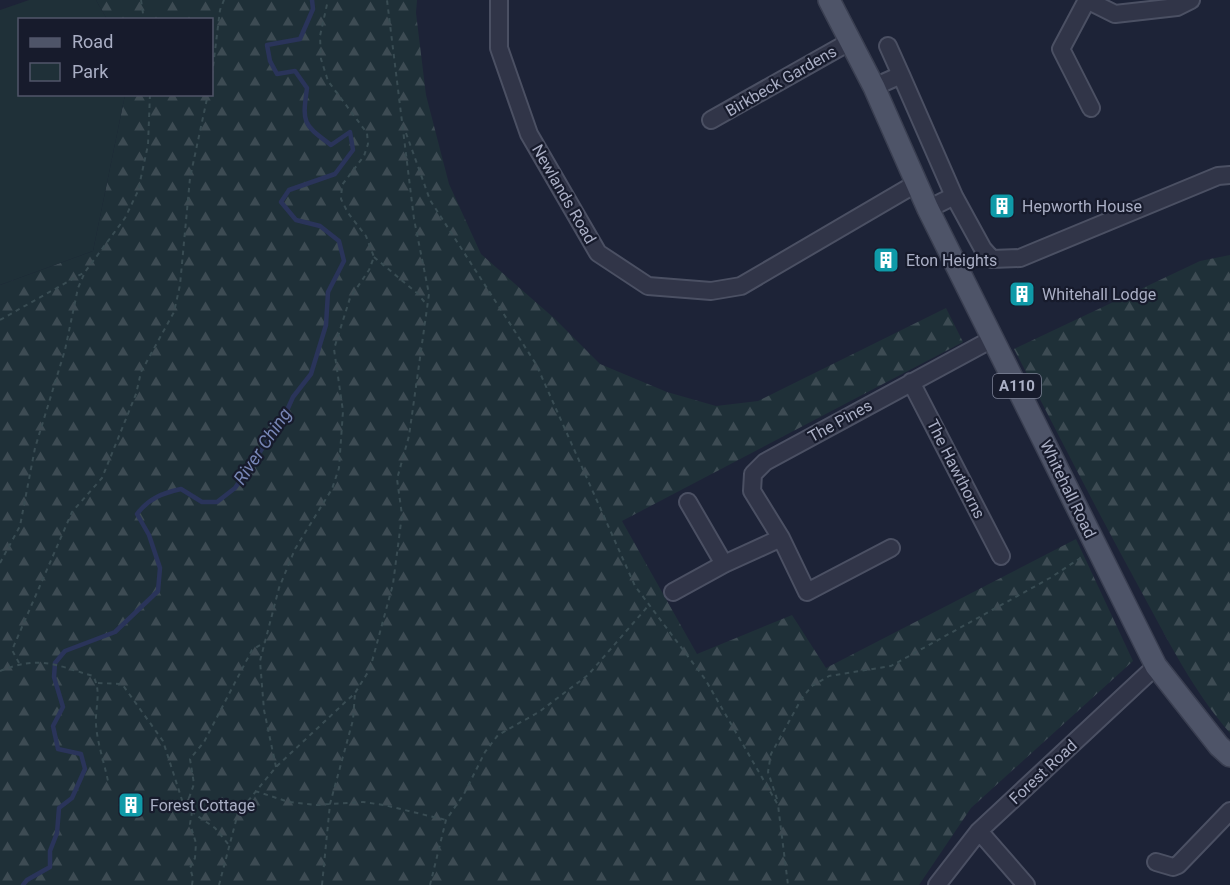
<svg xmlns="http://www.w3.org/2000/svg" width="1230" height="885" font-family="Roboto,sans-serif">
<defs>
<pattern id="forest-firs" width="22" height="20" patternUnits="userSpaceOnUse" patternTransform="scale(1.5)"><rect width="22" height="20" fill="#1f3038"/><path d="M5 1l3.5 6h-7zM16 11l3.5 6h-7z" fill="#3d4b53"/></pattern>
</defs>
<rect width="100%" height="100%" fill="#1d2337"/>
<!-- forest -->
<path fill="url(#forest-firs)" d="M96 0H417L416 13 426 95 449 184 481 254 554 318 600 364 667 392 716 406 758 401 946 308 963 342 622 521 697 654 792 615 826 668 1076 539 1133 661 971 808 919 885H0V285L93 251 125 95 212 94V20L107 19Z
M1230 255V733C1193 691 1168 640 1141 591 1097 511 1056 430 1014 349L1200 261Z"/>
<!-- green -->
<path fill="#1f3038" d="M29 0H96L107 19 20 20V94L125 95 93 251 0 285V10Z"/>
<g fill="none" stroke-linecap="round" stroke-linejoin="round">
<!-- stream -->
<path stroke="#2a345a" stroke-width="4.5" d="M23 885 27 880 50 867V851L57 833 59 808 72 798 85 769 81 754 58 749 53 726 63 707 54 677 55 663 65 651 115 632 158 591 160 568 149 535 137 514C149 498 163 493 181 489L202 502H217L235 488 284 417 293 397 311 374 326 325 328 292 344 261 339 241 320 226 296 220 281 202 289 190 335 174 353 150 350 132 331 145C303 124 302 124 307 88L295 71 277 74 270 61 267 45 300 39 313 9 312 0"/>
<!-- minor casing -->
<g stroke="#4b5063" stroke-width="20">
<path id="minor" d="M499 0V48L529 134 598 253 648 286 711 291 741 286 917 183
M1087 0 1061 49 1091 108
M1087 0 1115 14 1177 7 1191 0
M888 46 901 75
M874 87 901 75 954 196
M711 120 851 41
M928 209 954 196 983 249 992 259 1020 258 1218 176 1230 175
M911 382 1001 556
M688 502 724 564
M891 548 807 592 781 538 752 491 753 474 765 462 994 338
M673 592 724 564 781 538
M979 831 1026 885
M1156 862 1173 867 1178 865 1230 811
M937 885 979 831 1156 666"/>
</g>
<!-- major casing -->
<g stroke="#3a3f51" stroke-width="24">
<path id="major" d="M829 0 874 87 928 209 1156 666 1219 746 1230 756"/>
</g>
<!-- path -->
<path stroke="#394c53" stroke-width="2" stroke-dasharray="4.5 4.5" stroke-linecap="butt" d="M141 0 144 20
M212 75 220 10 224 0
M406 133 430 200 536 364 635 586 705 679 778 805 788 885
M374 257 418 294 427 305
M0 320 85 272
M0 563 20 526 35 448 65 350 78 288 85 272 125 218 138 191 148 145 150 94
M19 663 12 650 72 512 102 478 136 394 141 372 174 312 180 285 190 178 208 94
M0 671C40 655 55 665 93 676 102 691 95 707 96 724 97 742 104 762 108 781
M98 683 122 684 163 741 182 800 189 810 215 828 229 845
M276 767 264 710 260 661 279 588 295 549 332 489 339 468 343 411 334 349 350 298 369 270 374 257 366 236 348 213 341 199 342 185 364 156 368 144 367 133 328 81 321 59 320 36 328 0
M255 791 289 802 315 805 363 802 384 805 446 820
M777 799 768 772 771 754 802 698 812 686 829 676 891 666 1050 578 1082 557
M192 885 193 878 190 868 195 858 196 843 190 824 192 812 189 798 194 784 190 759 204 742 252 650 265 642
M219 885 238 813 276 767 355 693 370 669 393 584 402 515 397 479 409 436 429 294 414 219 387 0
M322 885 330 804 353 720 355 693
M430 885 446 820 464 794 485 752 498 735 539 712 588 675 649 605"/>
<!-- minor -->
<use href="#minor" stroke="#313548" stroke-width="16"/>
<!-- major -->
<use href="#major" stroke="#4e5468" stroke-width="21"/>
</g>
<!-- icons -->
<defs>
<g id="building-square" transform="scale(1.35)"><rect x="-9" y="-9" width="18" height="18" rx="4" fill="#0f9aa8" stroke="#171b2c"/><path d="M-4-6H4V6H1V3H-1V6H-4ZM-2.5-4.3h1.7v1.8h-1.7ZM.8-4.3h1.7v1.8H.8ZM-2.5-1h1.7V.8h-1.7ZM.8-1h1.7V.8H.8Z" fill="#fff"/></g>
</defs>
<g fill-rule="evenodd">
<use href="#building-square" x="1002" y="206"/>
<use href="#building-square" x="886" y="260"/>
<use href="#building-square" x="1022" y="294"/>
<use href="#building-square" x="131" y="805"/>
</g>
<g text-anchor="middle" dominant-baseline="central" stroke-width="4.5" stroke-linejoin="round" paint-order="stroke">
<!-- shield labels -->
<rect fill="#171b2c" stroke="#7e8397" stroke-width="1.5" x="993" y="374" width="48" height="24" rx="4.5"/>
<g font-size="15" font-weight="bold" fill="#aaafc5">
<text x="1017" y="386">A110</text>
</g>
<!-- street labels -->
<g font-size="16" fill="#aaafc5" stroke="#171b2c">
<text transform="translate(781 81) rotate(-30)">Birkbeck Gardens</text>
<text transform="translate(564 194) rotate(60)">Newlands Road</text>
<text transform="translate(840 421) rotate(-29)">The Pines</text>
<text transform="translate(956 469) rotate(63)">The Hawthorns</text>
<text transform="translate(1068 489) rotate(64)">Whitehall Road</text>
<text transform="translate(1043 772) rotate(-43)">Forest Road</text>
</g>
<!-- poi labels -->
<g font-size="16" fill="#aaafc5" stroke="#171b2c" text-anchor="start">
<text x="1022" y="206">Hepworth House</text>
<text x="906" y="260">Eton Heights</text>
<text x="1042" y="294">Whitehall Lodge</text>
<text x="150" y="805">Forest Cottage</text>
</g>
<!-- water labels -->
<g font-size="18" font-style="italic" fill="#7785b5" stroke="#171b2c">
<text transform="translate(262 446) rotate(-56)">River Ching</text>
</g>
</g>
<!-- legend -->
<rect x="18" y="18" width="195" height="78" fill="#171b2c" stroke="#525669" stroke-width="1.5"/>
<rect x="30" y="38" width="30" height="9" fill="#4e5468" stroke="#525669" stroke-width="1.5"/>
<text x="72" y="48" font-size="18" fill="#aaafc5">Road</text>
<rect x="30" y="63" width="30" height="18" fill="#1f3038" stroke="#525669" stroke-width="1.5"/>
<text x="72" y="78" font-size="18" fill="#aaafc5">Park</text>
</svg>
